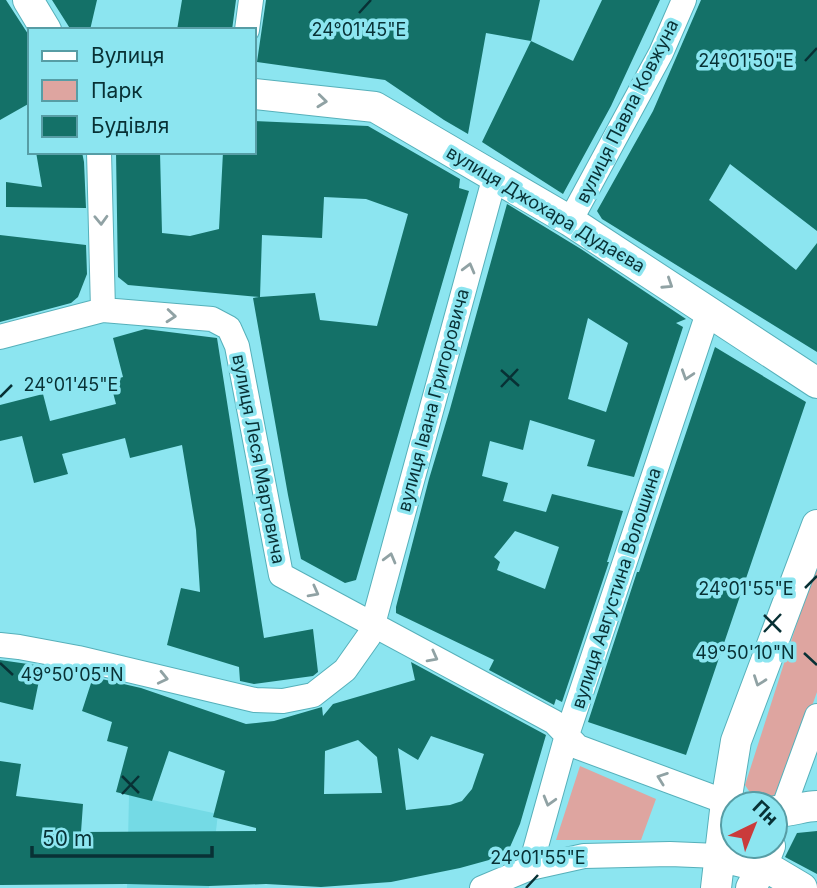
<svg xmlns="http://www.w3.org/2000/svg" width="817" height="888" font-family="Inter,sans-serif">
<rect width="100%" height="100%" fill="#8ce5f0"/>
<!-- built -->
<path fill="#74dae5" d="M129 795 218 814 209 888H127Z"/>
<!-- green -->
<path fill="#dea5a0" d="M817 569V692L780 796 773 802 751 794 745 785 804 601Z
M580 766 656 799 641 840H556Z"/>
<!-- building -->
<path fill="#147168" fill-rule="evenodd" d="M0 0H6L30 37V103L0 120Z
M52 0H97L90 30H71Z
M182 0H236L232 30H177Z
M266 0H540L531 41 486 33 468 134 444 120 385 80 257 62Z
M602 0H660L611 106 563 194 482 142 531 41 573 61Z
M701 0H817V231L730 164 709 200 796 270 817 243V352L602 219 597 211 653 111Z
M254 121 368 126 460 179 459 188 469 191 356 580 345 583 301 559 288 495 253 298 259 297 128 285 118 277 116 152H160L162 233 190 236 219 229 223 152H254ZM324 197 366 199 408 214 377 326 320 320 315 293 260 297 262 235 322 238Z
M36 152H82L84 162 86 208 6 207V182L42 187Z
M507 204 581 249 686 319 676 323 683 327 634 477 587 466 595 440 530 420 523 450 490 441 482 476 508 483 503 501 546 512 552 494 623 511 607 562H609L562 702 556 699 554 705 489 670 494 660 396 613V607L429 479 450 409ZM588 318 628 343 606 412 568 399ZM515 531 559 547 545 589 497 570 500 562 494 557Z
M0 235 86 245 87 274 78 297 71 303 0 322Z
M145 329 217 338 264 638 313 629 318 672 313 676 254 684 240 681 239 667 167 645 181 588 200 592 196 530 182 445 130 458 125 438 62 454 68 474 34 483 22 436 0 441V405L43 394 50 421 116 404 110 381 123 377 113 338Z
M715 347 806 402 686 755 588 722 637 572H639Z
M0 660 42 666 33 710 0 702Z
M411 662 546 735 520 824 510 847 489 860 460 868 391 882 321 887 266 884 209 886 126 884 0 885V761L21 764 16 796 83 804 81 832 256 831V828L213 817 225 771 169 751 152 801 116 792 128 747 107 741 112 722 82 711 93 677 141 688 246 724 274 721 322 707 323 716 333 704 415 680ZM431 736 484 754 472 789 462 801 450 805 406 810 398 748 418 760ZM358 740 377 757 382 793 324 794 325 751Z
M817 831V874L785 857 797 833Z"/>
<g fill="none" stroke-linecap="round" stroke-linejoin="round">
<!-- minor casing -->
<g stroke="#56b0ba" stroke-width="26">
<path id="minor" d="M247 30 251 0
M99 152 103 310
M570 221 661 53 684 0
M0 337 103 310 212 319 229 328 237 346 281 575 554 722 578 747 726 802
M0 645 19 647 78 658 255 700 283 701 313 695 345 670 369 636 373 624 495 176
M782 812 817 716
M530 868 567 735 709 310
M482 888 530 868 584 856 670 854 718 856"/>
</g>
<!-- tertiary casing -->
<g stroke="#56b0ba" stroke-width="32">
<path id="tertiary" d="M28 0 46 30
M254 94 375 107 570 221 817 383
M775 811C788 813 803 806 817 806
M718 856 770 869 802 888
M716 888 726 802 736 741 817 525
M751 888 762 867 770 846"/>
</g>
<!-- minor -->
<use href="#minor" stroke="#fff" stroke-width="24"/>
<!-- tertiary -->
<use href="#tertiary" stroke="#fff" stroke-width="30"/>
</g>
<!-- one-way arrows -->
<defs><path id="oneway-chevron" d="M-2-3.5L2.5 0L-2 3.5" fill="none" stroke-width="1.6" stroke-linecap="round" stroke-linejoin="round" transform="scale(1.75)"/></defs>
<g stroke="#90a2a4">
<use href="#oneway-chevron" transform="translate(322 101) rotate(6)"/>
<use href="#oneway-chevron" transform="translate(101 220) rotate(88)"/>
<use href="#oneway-chevron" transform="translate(469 268) rotate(-75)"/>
<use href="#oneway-chevron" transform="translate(668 284) rotate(33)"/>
<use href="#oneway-chevron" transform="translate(171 316) rotate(5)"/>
<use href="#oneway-chevron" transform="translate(687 375) rotate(108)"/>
<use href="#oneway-chevron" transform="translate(390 558) rotate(-75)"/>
<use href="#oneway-chevron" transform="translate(314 592) rotate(28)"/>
<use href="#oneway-chevron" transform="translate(433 657) rotate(28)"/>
<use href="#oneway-chevron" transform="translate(163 678) rotate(13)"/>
<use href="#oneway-chevron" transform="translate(759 681) rotate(110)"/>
<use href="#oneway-chevron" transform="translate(662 778) rotate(-160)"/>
<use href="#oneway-chevron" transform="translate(549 801) rotate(106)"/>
</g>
<!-- ticks -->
<path fill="none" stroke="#083135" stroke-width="2.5" d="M359 13 371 0M805 61 817 48M501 370 519 386M501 387 518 369M0 397 12 385M805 588 817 576M764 615 781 632M764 632 781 614M804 653 817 665M0 663 13 675M122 776 139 793M122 794 139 776M526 888 538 875"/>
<g text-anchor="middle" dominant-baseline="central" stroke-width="7" stroke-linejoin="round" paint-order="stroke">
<!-- street labels -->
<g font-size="18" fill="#083135" stroke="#8ce5f0">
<text transform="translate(627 111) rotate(-63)">вулиця Павла Ковжуна</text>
<text transform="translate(546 209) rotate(31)">вулиця Джохара Дудаєва</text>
<text transform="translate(433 400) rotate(-75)">вулиця Івана Григоровича</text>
<text transform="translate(259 459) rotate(79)">вулиця Леся Мартовича</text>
<text transform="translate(616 588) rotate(-72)">вулиця Августина Волошина</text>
</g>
</g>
<g font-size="18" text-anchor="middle" fill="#083135" stroke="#8ce5f0" stroke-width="7" stroke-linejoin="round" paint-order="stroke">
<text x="359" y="36">24°01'45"E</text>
<text x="746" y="67">24°01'50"E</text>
<text x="71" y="391">24°01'45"E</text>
<text x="746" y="595">24°01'55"E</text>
<text x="745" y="659">49°50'10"N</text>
<text x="72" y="681">49°50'05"N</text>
<text x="538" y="864">24°01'55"E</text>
</g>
<!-- legend -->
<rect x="28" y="28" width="228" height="126" fill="#8ce5f0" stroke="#579da5" stroke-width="2"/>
<rect x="42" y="51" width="35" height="10" fill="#ffffff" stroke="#579da5" stroke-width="2"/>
<text x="91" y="63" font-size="21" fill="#083135">Вулиця</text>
<rect x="42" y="80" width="35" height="21" fill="#dea5a0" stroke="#579da5" stroke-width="2"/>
<text x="91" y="98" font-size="21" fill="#083135">Парк</text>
<rect x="42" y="116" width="35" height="21" fill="#147168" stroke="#579da5" stroke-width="2"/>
<text x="91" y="133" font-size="21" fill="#083135">Будівля</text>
<!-- north arrow -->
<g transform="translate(754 825) rotate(43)"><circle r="33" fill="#8ce5f0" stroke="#579da5" stroke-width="2"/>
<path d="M0-5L12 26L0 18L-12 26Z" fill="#ca3b3b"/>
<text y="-10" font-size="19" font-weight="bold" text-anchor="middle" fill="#083135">Пн</text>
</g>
<!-- scale -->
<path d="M32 846v10h180v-10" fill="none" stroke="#083135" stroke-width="3.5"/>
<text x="42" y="846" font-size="21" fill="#083135" stroke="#8ce5f0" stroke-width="5" paint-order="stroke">50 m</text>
</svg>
